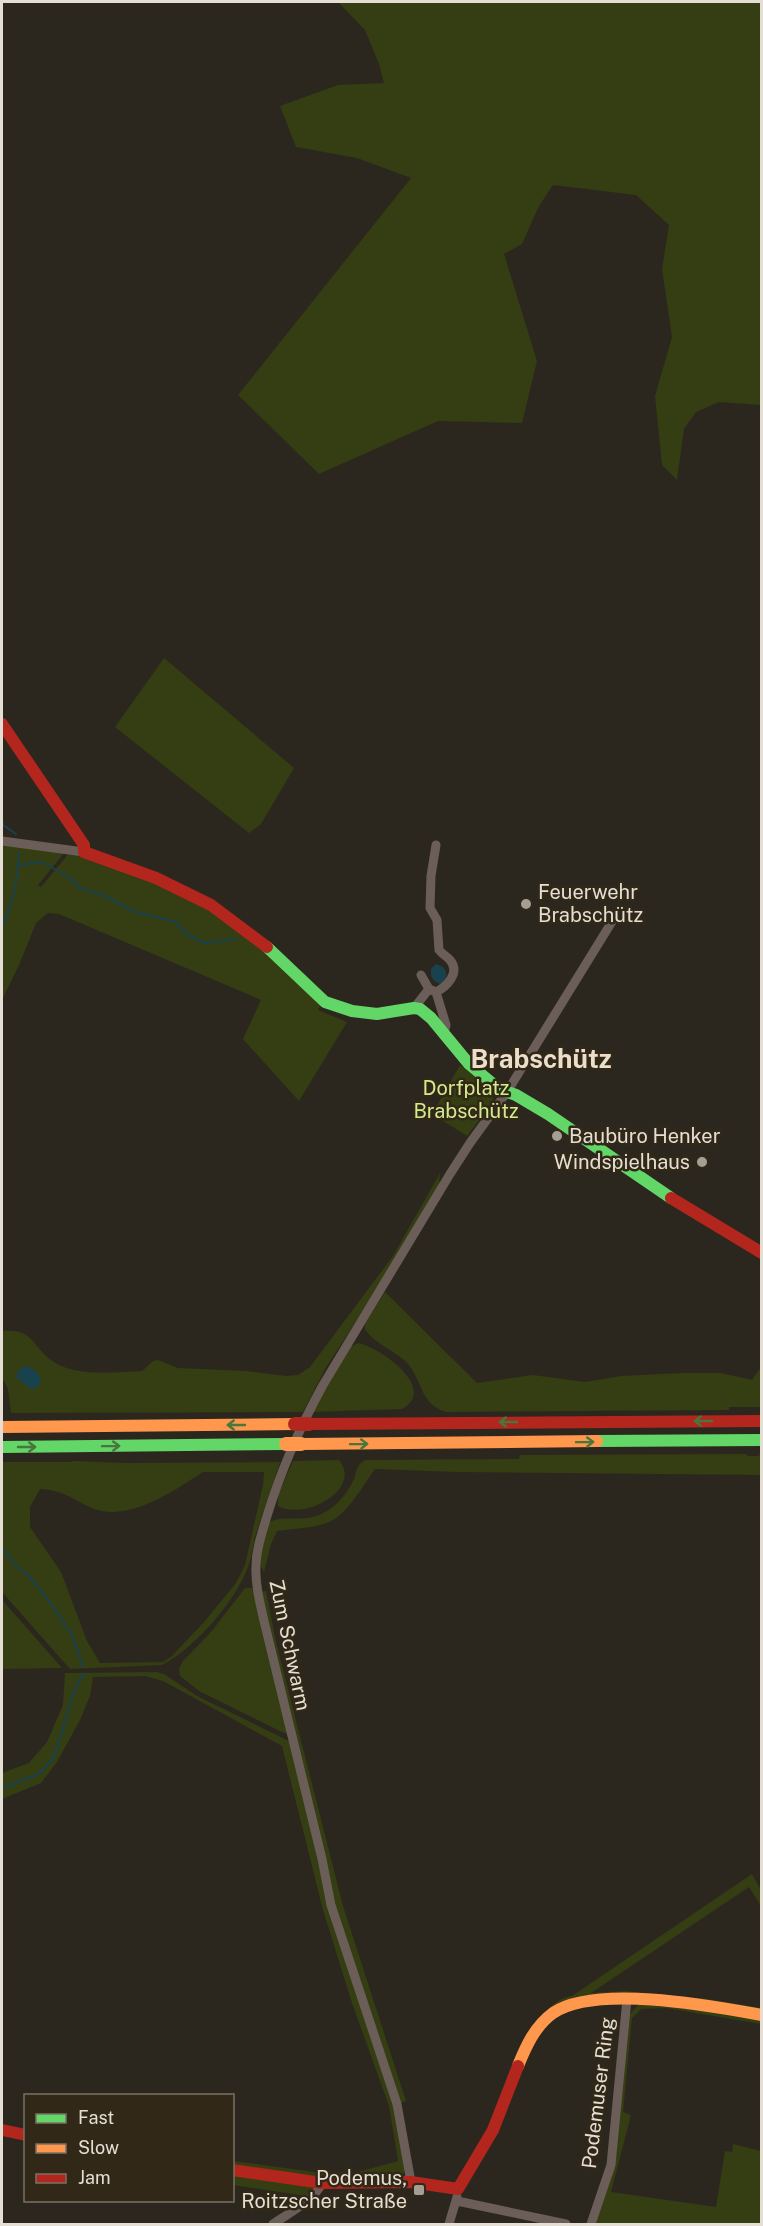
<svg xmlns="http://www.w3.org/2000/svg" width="763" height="2226" font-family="'Public Sans',sans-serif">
<rect width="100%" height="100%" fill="#2c271e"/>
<!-- green -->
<path fill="#353d13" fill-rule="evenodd" d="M338 2H761V405L719 402 696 412 684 429 677 480 662 465 655 396 672 337 662 269 669 225 636 195 553 185 539 206 522 244 504 254 537 361 522 423 438 421 319 474 238 395 411 178 357 158 296 147 280 106 338 85 384 83 379 64 365 30Z
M164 658 294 768 261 824 249 833 115 727Z
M5 845 65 852 38 885 41 887 70 852 186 895 251 938 322 1003 318 1010 347 1022 299 1101 243 1039 261 1000 59 914 48 913 36 923 19 965 2 1000V847Z
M460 1065 494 1092 493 1102 467 1136 432 1114Z
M440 1173 439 1186 375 1292 325 1369 303 1412 11 1413 8 1389 2 1377V1331C35 1328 31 1347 54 1362 76 1377 117 1372 142 1371L153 1361 158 1360 178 1368 246 1371 286 1376 298 1375 310 1367 393 1256Z
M385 1292 477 1383 533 1375 585 1382 621 1376 682 1373H721L752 1380 761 1367V1407H729V1410L446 1412C421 1404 423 1384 409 1365 397 1351 375 1345 365 1329V1324Z
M358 1343C380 1347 439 1389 402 1409L312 1412 350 1347Z
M761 1451V1475L456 1472 375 1469C365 1483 348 1512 333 1520 317 1529 295 1528 277 1531L271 1544 264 1572 259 1563 260 1557 268 1523C284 1513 305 1525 327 1511 340 1503 347 1493 354 1479 357 1471 356 1465 365 1460L519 1459 520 1455 747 1454V1456H759Z
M339 1460C363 1489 305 1521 278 1506V1495L293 1461Z
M72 1461 126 1463 280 1462C272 1487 263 1512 255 1537 253 1546 252 1556 249 1564 237 1600 195 1648 162 1665L70 1669 2 1592V1462H72ZM203 1472H264L263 1485 245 1565 236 1583 204 1622 172 1656 163 1662 100 1663 87 1641 61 1572 30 1527V1507L40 1489C63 1490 72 1499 92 1508 129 1523 173 1491 203 1472Z
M245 1588H252L254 1594 288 1734 284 1733 199 1691 180 1676 179 1668 183 1661 211 1632Z
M266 1591 276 1642 343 1906 406 2101 400 2103 336 1906 261 1592Z
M2 1599 4 1602 62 1668 2 1669Z
M156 1672 164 1674 197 1696 291 1742 328 1905 395 2104 405 2169 403 2175 397 2178 348 2180 233 2166V2161L314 2172 354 2173 398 2161 389 2106 352 2003 323 1910 282 1746 163 1681 145 1676 93 1677 90 1696 80 1720 57 1762 41 1783 2 1799V1773L29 1763 47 1742 63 1705 65 1673Z
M752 1874 761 1890V1906L749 1887 591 1993 625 1991 707 1999 761 2008V2012L632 1996 630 1993 552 2010 488 2126C502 2095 534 1999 572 1996Z
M644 2003 761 2019V2024L666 2008 641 2009 632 2018 623 2112 631 2115 611 2192 716 2207 725 2151 732 2152 733 2144 761 2151V2224H596C602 2195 621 2167 616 2136L629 2015 639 2004Z
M232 2173 314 2188 311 2194 306 2196 233 2185Z"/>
<!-- water -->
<path fill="#18424e" d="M436 964 443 967C448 973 447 978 441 984 433 982 430 977 431 969Z
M25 1366C33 1367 40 1374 41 1382L35 1389 30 1388 16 1377 19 1370Z"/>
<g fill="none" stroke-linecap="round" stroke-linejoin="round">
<!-- stream -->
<path stroke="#18424e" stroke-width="2" d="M2 820 3 825 16 834
M18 865 42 862 70 878 80 888 101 894 136 912 176 922 186 934 205 943 237 939
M2 927C14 899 17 883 19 852
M2 1547 17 1567 27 1574 47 1598 72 1635 83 1667
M2 1788 37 1775 51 1761 57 1749 73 1693 83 1674"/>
<!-- street -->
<path stroke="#6b5d58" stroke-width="9" d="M2 841 84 852
M421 975 429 989
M436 992C446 987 461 973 450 960 447 956 443 955 439 950L437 920 430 908 431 876 436 845
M414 1008 429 989 436 992 446 1025 444 1033
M411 2182 397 2104 331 1905 322 1859 264 1621C260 1603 255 1584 256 1566 256 1549 262 1533 267 1516 281 1470 300 1427 323 1385L450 1174 470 1143 507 1092 613 920
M457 2201 566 2224
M273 2224C286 2215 316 2199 322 2183
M449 2224 457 2197
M591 2224 611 2165 627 1999"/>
<!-- fast -->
<path stroke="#63d668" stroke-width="12" d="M267 947 325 1002 352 1011 377 1014 414 1008 420 1009 431 1018 469 1064 499 1089 516 1095 548 1114 671 1198
M597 1441 762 1440
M2 1447 286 1444"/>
<!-- slow -->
<path stroke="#ff974d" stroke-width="12" d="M2 1427 295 1424
M301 1444 597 1441
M518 2066C526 2046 535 2026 553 2013 596 1984 712 2006 762 2015"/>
<!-- jam -->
<path stroke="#b3261e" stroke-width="12" d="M2 724 84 845V852L156 878 211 905 267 947
M671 1198 762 1253
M309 1424 762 1421
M2 2130 26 2135
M232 2170 322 2183 411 2182 458 2189 493 2130 518 2066"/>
<!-- slow-bridge -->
<path stroke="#ff974d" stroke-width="14" d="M286 1444H301"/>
<!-- jam-bridge -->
<path stroke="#b3261e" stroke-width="14" d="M295 1424H309"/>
</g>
<!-- one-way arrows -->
<defs><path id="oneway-shaft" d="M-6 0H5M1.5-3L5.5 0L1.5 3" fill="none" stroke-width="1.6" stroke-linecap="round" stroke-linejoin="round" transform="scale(1.5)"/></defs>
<g stroke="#48763c">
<use href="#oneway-shaft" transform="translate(703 1421) rotate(180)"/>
<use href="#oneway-shaft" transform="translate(508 1422) rotate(180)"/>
<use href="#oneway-shaft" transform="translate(236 1425) rotate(180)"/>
<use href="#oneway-shaft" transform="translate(585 1442) rotate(-1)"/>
<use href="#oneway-shaft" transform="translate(359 1444) rotate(-1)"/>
<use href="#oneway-shaft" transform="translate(111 1446) rotate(-1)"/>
<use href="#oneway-shaft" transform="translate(27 1447)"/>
</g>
<!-- markers -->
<g fill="#a49e94" stroke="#322818" stroke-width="2">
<circle cx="526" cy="904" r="6"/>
<circle cx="557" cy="1136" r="6"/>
<circle cx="702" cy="1162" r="6"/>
<rect x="413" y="2184" width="12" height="12" rx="3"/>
</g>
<g text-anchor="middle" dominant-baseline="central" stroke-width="5" stroke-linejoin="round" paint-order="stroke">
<!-- poi labels -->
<g font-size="20" fill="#e4ded4" stroke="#322818" text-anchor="start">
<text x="538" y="892">Feuerwehr<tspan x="538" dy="23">Brabschütz</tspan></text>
<text x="569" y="1136">Baubüro Henker</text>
<text x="690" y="1162" text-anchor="end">Windspielhaus</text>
<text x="407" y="2178" text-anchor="end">Podemus,<tspan x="407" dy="23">Roitzscher Straße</tspan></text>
</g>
<!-- park labels -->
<g font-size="20" fill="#d3eb8d" stroke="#322818">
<text x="466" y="1088">Dorfplatz<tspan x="466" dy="23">Brabschütz</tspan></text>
</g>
<!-- street labels -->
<g font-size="20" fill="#e4ded4" stroke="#322818">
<text transform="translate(290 1645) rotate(78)">Zum Schwarm</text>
<text transform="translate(598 2093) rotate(-83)">Podemuser Ring</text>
</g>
<!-- district labels -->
<g font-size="26" font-weight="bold" fill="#ebdeca" stroke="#322818">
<text x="541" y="1058">Brabschütz</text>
</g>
</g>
<!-- border -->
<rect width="763" height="2226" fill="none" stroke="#e4ded4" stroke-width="6"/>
<!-- legend -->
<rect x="24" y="2094" width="210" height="108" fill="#322818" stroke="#797163" stroke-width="1.5"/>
<rect x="36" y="2114" width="30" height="9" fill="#63d668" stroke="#797163" stroke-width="1.5"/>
<text x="78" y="2124" font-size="18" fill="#e4ded4">Fast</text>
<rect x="36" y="2144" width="30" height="9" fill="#ff974d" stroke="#797163" stroke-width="1.5"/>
<text x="78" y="2154" font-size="18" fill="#e4ded4">Slow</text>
<rect x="36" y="2174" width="30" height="9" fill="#b3261e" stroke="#797163" stroke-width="1.5"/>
<text x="78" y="2184" font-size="18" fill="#e4ded4">Jam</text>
</svg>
